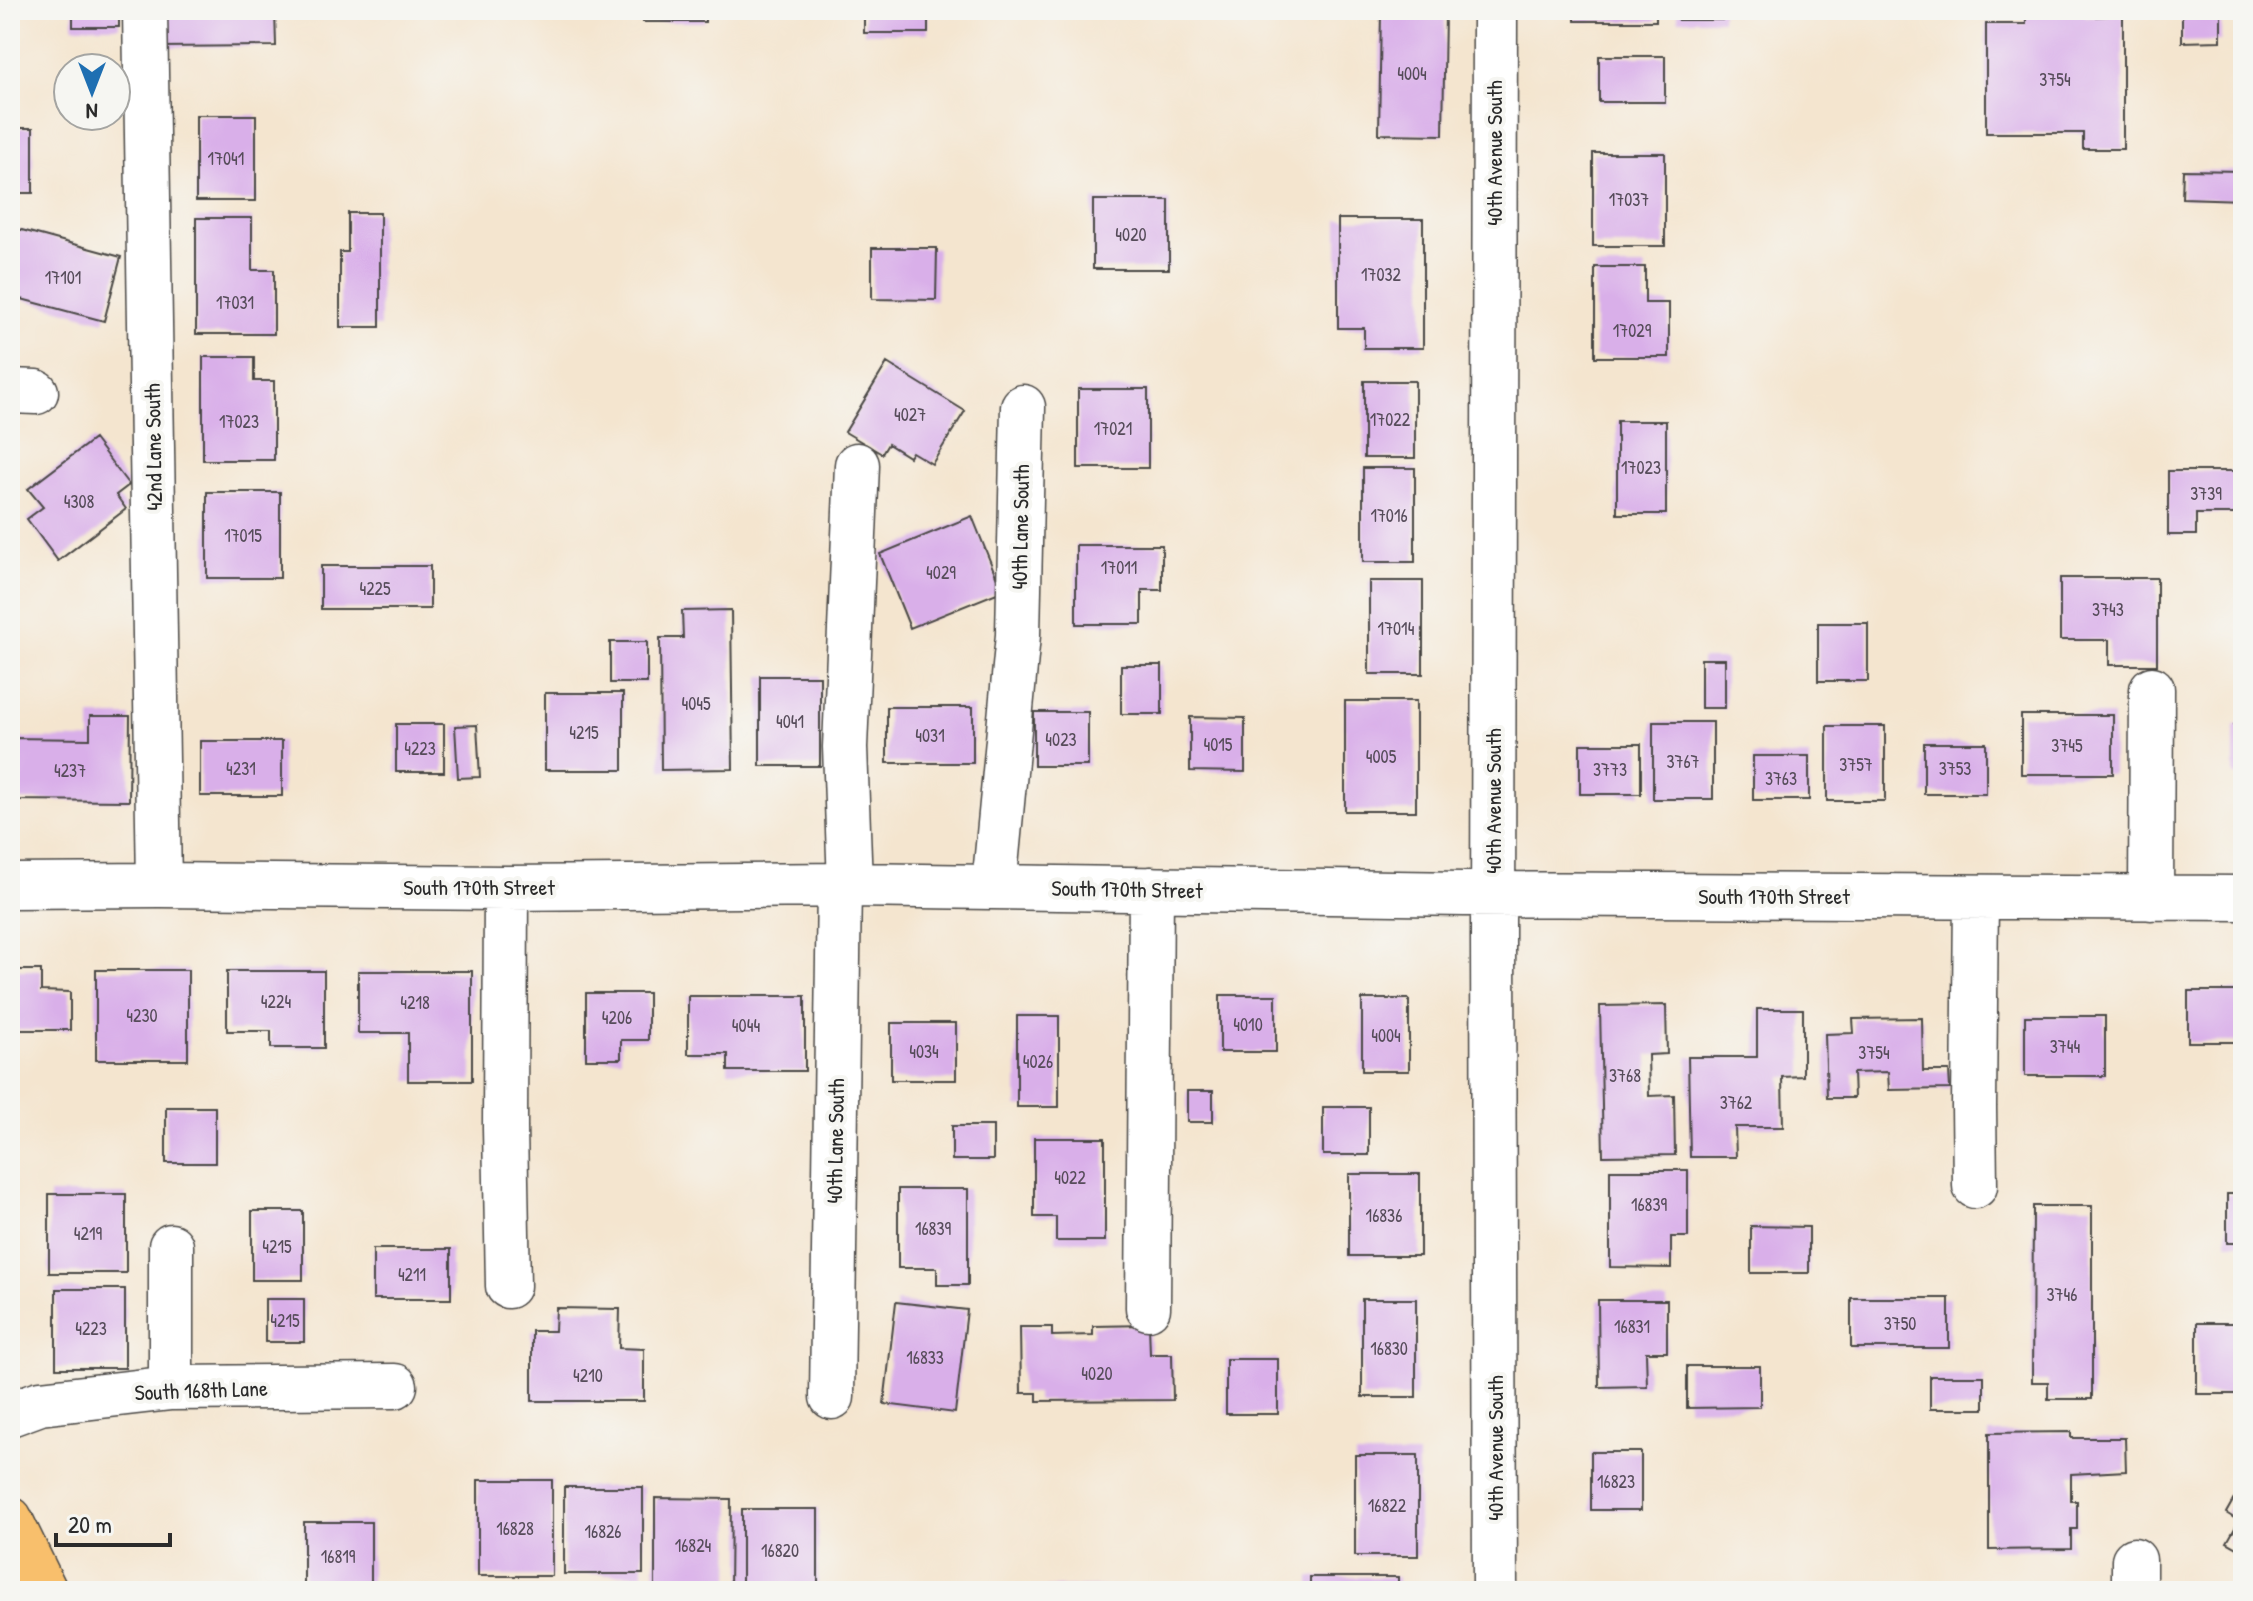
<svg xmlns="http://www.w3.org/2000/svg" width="2253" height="1601" font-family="'Patrick Hand',sans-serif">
<rect width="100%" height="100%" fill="#f6f6f2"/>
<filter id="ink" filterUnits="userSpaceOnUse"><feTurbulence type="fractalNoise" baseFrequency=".0125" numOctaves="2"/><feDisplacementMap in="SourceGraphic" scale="16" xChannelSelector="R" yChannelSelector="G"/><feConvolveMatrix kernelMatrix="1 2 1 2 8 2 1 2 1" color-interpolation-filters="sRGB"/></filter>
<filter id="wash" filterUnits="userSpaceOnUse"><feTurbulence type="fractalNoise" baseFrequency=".006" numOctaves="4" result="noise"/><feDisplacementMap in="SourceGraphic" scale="32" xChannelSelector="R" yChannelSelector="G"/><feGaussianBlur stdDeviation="1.8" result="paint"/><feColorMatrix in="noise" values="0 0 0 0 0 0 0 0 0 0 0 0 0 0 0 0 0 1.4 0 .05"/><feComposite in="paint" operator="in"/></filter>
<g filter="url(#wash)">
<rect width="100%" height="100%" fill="#f4e5cf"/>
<g id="blocks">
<!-- building -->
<path fill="#d9afe9" d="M73 10H119V27H73Z
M158 10H275L276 46 159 47Z
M643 10H705V22H643Z
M864 10H928V33H864Z
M1381 10 1445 12 1443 135 1379 134Z
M1575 10H1656V21H1575Z
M1678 10H1722V20H1678Z
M2026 10H2085V17L2108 16V10H2123V149H2083V133H1986V24H2026Z
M2182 10H2221V41L2182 42Z
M1599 56H1665V102H1599Z
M196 115H256V201H196Z
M10 128H33V193H10Z
M1593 153H1665V246H1593Z
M2183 170 2243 171V200L2182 198Z
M1093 200H1169V269H1093Z
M348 213H380V327H340V252H348Z
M196 218H252V270H274V334H196Z
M1338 219H1423V348H1364V328H1338Z
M18 229 121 257 104 321 10 296V258Z
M872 248H937L936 300 872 299Z
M1595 267H1645V303H1669V357H1595Z
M203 357H254V381H274V460H203Z
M887 363 965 411 932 464 912 452 909 457 888 444 882 454 845 432Z
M1364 381H1415V458H1364Z
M1078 389H1148V468H1078Z
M1617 421H1666V514H1617Z
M94 439 129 485 116 495 126 509 58 561 27 519 43 507 28 489Z
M1363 468H1415V562H1363Z
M2168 471H2243V514H2196V535H2168Z
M207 492H280V578H207Z
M972 516 1002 591 910 628 880 554Z
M1076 545H1162V590H1142V624H1076Z
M321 566H430V609H321Z
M2060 578H2157V665H2109V640H2060Z
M1369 581H1423V674H1369Z
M731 610 733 769 661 770 660 638H683L682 611Z
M1818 623H1868V681H1818Z
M610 642H647V683H610Z
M1701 659H1725V708H1701Z
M1121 665H1162V714H1121Z
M760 676H820V766H760Z
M545 693H623V770H545Z
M1345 701H1416V811H1345Z
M887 707H973V763H887Z
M1034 712H1088V766H1034Z
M2021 715H2113V774H2021Z
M90 716H130L129 801 10 800V738L90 739Z
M1190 717 1245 718V772L1190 771Z
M1653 722H1713V799H1653Z
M396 724H444V772H396Z
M477 725 480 777 458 778 455 726Z
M2234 725H2243V776H2234Z
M1827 726H1885V801H1827Z
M200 741H282V796H200Z
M1924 743H1986V794H1924Z
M1580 744H1641V794H1580Z
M1753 756H1809V800H1753Z
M10 970H41V991L70 992V1030H10Z
M96 970H188V1060H96Z
M227 971H324V1048H271V1031H227Z
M358 971H472V1081H408V1033H358Z
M2188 991H2243V1042H2188Z
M586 993H648V1040H621V1059H586Z
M1220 995H1276V1052H1220Z
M688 996H805V1071H728V1054H688Z
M1362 999H1409V1071H1362Z
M1666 1005 1667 1054 1648 1055 1649 1096 1674 1095 1675 1155 1603 1156 1600 1006Z
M1757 1009H1803V1076L1782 1077 1783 1127H1735L1736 1157H1690L1688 1057H1757Z
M1017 1016H1059V1107H1017Z
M2025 1016H2105V1076H2025Z
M1922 1018 1923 1071H1949L1950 1089 1889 1090 1888 1072 1853 1073 1854 1098H1827L1825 1034 1854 1033 1853 1019Z
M891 1023H956V1080H891Z
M1187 1091H1213V1122H1187Z
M166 1107H215V1163H166Z
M1323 1107H1369V1155H1323Z
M952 1126H993V1160H952Z
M1034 1138H1105V1241H1056V1217H1034Z
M1610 1170H1688V1237H1671V1268L1610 1267Z
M1349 1174H1420V1256H1349Z
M898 1189H968V1285H937V1268H898Z
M49 1194H126V1273H49Z
M2227 1194H2243V1243H2227Z
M2033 1206H2092V1399H2048V1382H2032Z
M252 1211H303V1280H252Z
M1751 1226 1809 1227V1273H1751Z
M373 1249H451V1299H373Z
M56 1289H125V1368H56Z
M1851 1298H1949V1348H1851Z
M265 1299H304V1342H265Z
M1362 1299H1416V1397H1362Z
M1598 1300H1667V1352H1646L1647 1386 1599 1387Z
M896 1302 967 1310 955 1413 884 1404Z
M556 1308 620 1309 619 1348 644 1349V1401H532V1331H555Z
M2197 1323H2243V1394H2197Z
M1149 1325 1150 1354H1172L1173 1400 1037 1401V1393H1021L1020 1327H1052V1336L1093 1335V1326Z
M1226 1359H1278V1414H1226Z
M1687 1366H1760V1407L1687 1408Z
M1930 1376H1984V1409H1930Z
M2071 1432V1438H2125L2126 1471 2071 1474V1501H2077V1529H2071V1549L1989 1550V1433Z
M1591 1452H1641V1510H1591Z
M1355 1455H1418V1556H1355Z
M478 1480H552V1576H478Z
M2243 1483V1551L2227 1542 2239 1521 2226 1513Z
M564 1487H643V1574H564Z
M655 1498 731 1499 730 1591 655 1590Z
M742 1509H818V1591H742Z
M304 1522H371V1589H304Z
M1310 1577H1398V1591H1310Z
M1127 1586V1591H1011V1588Z"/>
</g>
</g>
<g filter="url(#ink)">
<use href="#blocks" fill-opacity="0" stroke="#494744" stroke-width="2"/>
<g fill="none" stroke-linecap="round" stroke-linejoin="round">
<!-- minor casing -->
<g stroke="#494744" stroke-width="47">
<path id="minor" d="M145 10 159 885
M1495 10 1493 935 1495 1591
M10 391 36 392
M850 885 845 747 857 465
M10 886 159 885 506 888 850 885 1464 894 2243 898
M994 887 1018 635 1023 407
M506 888 505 1128 508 1286
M2151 898 2152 689
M1975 1186 1974 1107 1976 897
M1148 1308 1151 889
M171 1388V1246
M832 1397 839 885
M10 1414 40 1403 171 1388 395 1386
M2134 1560V1591"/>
</g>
<!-- major casing -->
<g stroke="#494744" stroke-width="47">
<path id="major" d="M10 1519 45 1591"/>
</g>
<!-- minor -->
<use href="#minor" stroke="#fff" stroke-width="44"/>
<!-- major -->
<use href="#major" stroke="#f8bf6c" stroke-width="44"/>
</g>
</g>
<g text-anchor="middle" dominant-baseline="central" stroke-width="8" stroke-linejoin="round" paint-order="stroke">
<!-- number labels -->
<g font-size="18" fill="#564c5a">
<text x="1412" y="73">4004</text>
<text x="2055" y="79">3754</text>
<text x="226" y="158">17041</text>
<text x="1629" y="199">17037</text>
<text x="1131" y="234">4020</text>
<text x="1381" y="274">17032</text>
<text x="63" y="277">17101</text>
<text x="235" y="302">17031</text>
<text x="1632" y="330">17029</text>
<text x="910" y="414">4027</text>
<text x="1390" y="419">17022</text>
<text x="239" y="421">17023</text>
<text x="1113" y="428">17021</text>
<text x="1641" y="467">17023</text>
<text x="2206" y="493">3739</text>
<text x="79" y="501">4308</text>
<text x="1389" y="515">17016</text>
<text x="243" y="535">17015</text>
<text x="1119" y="567">17011</text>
<text x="941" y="572">4029</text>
<text x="375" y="588">4225</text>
<text x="2108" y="609">3743</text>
<text x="1396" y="628">17014</text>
<text x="696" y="703">4045</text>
<text x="790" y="721">4041</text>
<text x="584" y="732">4215</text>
<text x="930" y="735">4031</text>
<text x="1061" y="739">4023</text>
<text x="1218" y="744">4015</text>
<text x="2067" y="745">3745</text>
<text x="420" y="748">4223</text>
<text x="1381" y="756">4005</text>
<text x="1683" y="761">3767</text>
<text x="1856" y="764">3757</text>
<text x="241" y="768">4231</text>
<text x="1955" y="768">3753</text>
<text x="1610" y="769">3773</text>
<text x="70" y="770">4237</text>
<text x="1781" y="778">3763</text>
<text x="276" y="1001">4224</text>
<text x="415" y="1002">4218</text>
<text x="142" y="1015">4230</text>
<text x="617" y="1017">4206</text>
<text x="1248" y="1024">4010</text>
<text x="746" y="1025">4044</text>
<text x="1386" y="1035">4004</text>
<text x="2065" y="1046">3744</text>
<text x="924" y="1051">4034</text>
<text x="1874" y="1052">3754</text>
<text x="1038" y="1061">4026</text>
<text x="1625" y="1075">3768</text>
<text x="1736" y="1102">3762</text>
<text x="1070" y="1177">4022</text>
<text x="1649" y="1204">16839</text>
<text x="1384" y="1215">16836</text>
<text x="933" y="1228">16839</text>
<text x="88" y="1233">4219</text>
<text x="277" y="1246">4215</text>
<text x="412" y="1274">4211</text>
<text x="2062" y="1294">3746</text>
<text x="285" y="1320">4215</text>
<text x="1900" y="1323">3750</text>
<text x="1632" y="1326">16831</text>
<text x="91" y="1328">4223</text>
<text x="1389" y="1348">16830</text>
<text x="925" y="1357">16833</text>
<text x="1097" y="1373">4020</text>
<text x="588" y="1375">4210</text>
<text x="1616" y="1481">16823</text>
<text x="1387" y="1505">16822</text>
<text x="515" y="1528">16828</text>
<text x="603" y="1531">16826</text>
<text x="693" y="1545">16824</text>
<text x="780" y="1550">16820</text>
<text x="338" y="1556">16819</text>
</g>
<!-- street labels -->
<g font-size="22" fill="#2b2b2b" stroke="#f6f6f2">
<text transform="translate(1494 153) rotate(-90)">40th Avenue South</text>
<text transform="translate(153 447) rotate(-91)">42nd Lane South</text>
<text transform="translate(1020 527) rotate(-89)">40th Lane South</text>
<text transform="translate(1493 801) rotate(-90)">40th Avenue South</text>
<text x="479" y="887">South 170th Street</text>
<text transform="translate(1127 889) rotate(1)">South 170th Street</text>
<text x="1774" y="896">South 170th Street</text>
<text transform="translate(835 1141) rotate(-89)">40th Lane South</text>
<text transform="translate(201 1390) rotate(-2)">South 168th Lane</text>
<text transform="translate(1495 1448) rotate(-90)">40th Avenue South</text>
</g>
</g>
<!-- margin -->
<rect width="2253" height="1601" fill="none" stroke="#f6f6f2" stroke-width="40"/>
<!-- north arrow -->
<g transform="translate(92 92) rotate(180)"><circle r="38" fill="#f6f6f2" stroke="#a5a5a2" stroke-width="2"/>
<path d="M0-6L14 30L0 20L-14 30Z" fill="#1f6fb2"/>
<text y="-12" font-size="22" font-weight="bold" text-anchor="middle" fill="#2b2b2b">N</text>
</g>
<!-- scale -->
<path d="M56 1533v12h114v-12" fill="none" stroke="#2b2b2b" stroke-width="4"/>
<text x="68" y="1533" font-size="24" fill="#2b2b2b" stroke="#f6f6f2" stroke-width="6" paint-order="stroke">20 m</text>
</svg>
